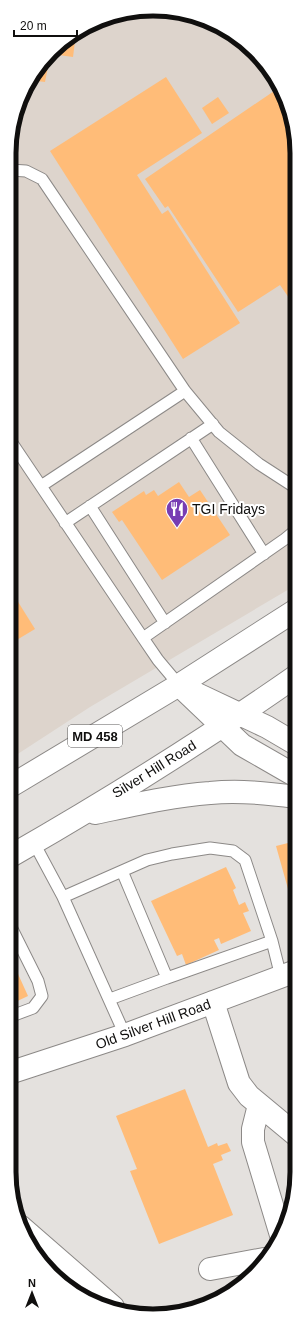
<svg xmlns="http://www.w3.org/2000/svg" width="306" height="1325" font-family="Arial,sans-serif">
<rect width="100%" height="100%" fill="#e4e1de"/>
<!-- built -->
<path fill="#ddd4cc" d="M172 10 217 24 255 51 282 90 296 134V585L90 707 10 759V134L28 81 66 39 116 14Z"/>
<!-- building -->
<path fill="#ffbc78" d="M76 34 73 57 52 54 66 39Z
M50 57 45 82 29 80 35 73Z
M166 77 202 133 137 175 162 214 168 210 240 323 183 359 50 151Z
M280 87 282 90 296 134V293L289 298 280 285 238 312 168 206 165 208 145 179Z
M218 97 229 113 212 124 202 108Z
M179 482 189 497 200 490 230 535 162 580 122 520 119 522 112 512 144 491 146 495 154 490 158 496Z
M10 589 35 629 10 644Z
M296 841V914H295L276 846Z
M226 867 236 888 233 890 239 905 245 902 249 911 243 913 251 931 221 944 219 938 214 940 219 950 186 965 182 954 177 956 151 901Z
M9 954 28 996 11 1004 13 1008 9 1010Z
M185 1089 208 1147 217 1143 218 1146 227 1143 231 1151 221 1155 223 1160 213 1164 233 1215 159 1244 130 1171 137 1169 116 1116Z"/>
<g fill="none" stroke-linecap="round" stroke-linejoin="round">
<!-- lane casing -->
<g stroke="#8c8987" stroke-width="13">
<path id="lane" d="M10 170 26 171 42 179 185 391 219 432 259 464 296 488
M191 438 264 554
M10 440 143 638 158 660 179 685
M41 486 185 391
M90 506 165 623
M65 523 213 424
M143 638 285 539 296 530
M34 843 63 897 125 1035
M63 897 147 860 172 854 210 848 233 851 245 860 272 941 281 977
M167 978 272 941
M110 999 167 978 122 871
M9 1017 33 1008 42 996 38 981 9 923"/>
</g>
<!-- street casing -->
<g stroke="#8c8987" stroke-width="24">
<path id="street" d="M213 1002 239 1083 249 1096 296 1135
M9 1073 125 1035 296 971
M259 1105 253 1129V1142L281 1235
M210 1269 264 1259"/>
</g>
<!-- secondary casing -->
<g stroke="#8c8987" stroke-width="24">
<path id="secondary" d="M179 685 242 745 296 776
M197 694 267 727 296 744"/>
</g>
<!-- primary casing -->
<g stroke="#8c8987" stroke-width="24">
<path id="primary" d="M9 787 179 685 296 610
M95 813C133 805 171 796 210 793 239 790 267 793 296 797
M9 857C107 801 203 741 296 676"/>
</g>
<!-- highway casing -->
<g stroke="#8c8987" stroke-width="24">
<path id="highway" d="M20 1226 113 1307"/>
</g>
<!-- lane -->
<use href="#lane" stroke="#fff" stroke-width="11"/>
<!-- street -->
<use href="#street" stroke="#fff" stroke-width="22"/>
<!-- secondary -->
<use href="#secondary" stroke="#fff" stroke-width="22"/>
<!-- primary -->
<use href="#primary" stroke="#fff" stroke-width="22"/>
<!-- highway -->
<use href="#highway" stroke="#fff" stroke-width="22"/>
</g>
<!-- icons -->
<defs>
<g id="restaurant-pin" transform="scale(1.15)"><path d="M0 17L-7.5 6A9.5 9.5 0 1 1 7.5 6Z" fill="#773db3" stroke="#fff"/><path d="M-5-6h1v4h1v-4h1v4h1v-4h1v5L-1.5 .5V6h-2V.5L-5-1ZM5-6V6H3V1.5H1.5Q1.5-4 5-6Z" fill="#fff"/></g>
</defs>
<g fill-rule="evenodd">
<use href="#restaurant-pin" x="177" y="509"/>
</g>
<g text-anchor="middle" dominant-baseline="central" stroke-width="4" stroke-linejoin="round" paint-order="stroke">
<!-- shield labels -->
<rect fill="#fff" stroke="#585756" stroke-width="1" x="68" y="725" width="54" height="22" rx="3"/>
<g font-size="13" font-weight="bold" fill="#100f0e">
<text x="95" y="736">MD 458</text>
</g>
<!-- poi labels -->
<g font-size="14" fill="#100f0e" stroke="#fff" text-anchor="start">
<text x="192" y="509">TGI Fridays</text>
</g>
<!-- street labels -->
<g font-size="14" fill="#100f0e" stroke="#fff">
<text transform="translate(154 769) rotate(-32)">Silver Hill Road</text>
<text transform="translate(153 1024) rotate(-20)">Old Silver Hill Road</text>
</g>
</g>
<!-- crop -->
<path d="M0 0H306V1325H0ZM153 16H153A137 137 0 0 1 290 153V1172A137 137 0 0 1 153 1309H153A137 137 0 0 1 16 1172V153A137 137 0 0 1 153 16Z" fill="#fff" fill-rule="evenodd"/>
<path fill="none" stroke="#100f0e" stroke-width="5" d="M153 16H153A137 137 0 0 1 290 153V1172A137 137 0 0 1 153 1309H153A137 137 0 0 1 16 1172V153A137 137 0 0 1 153 16Z"/>
<!-- north arrow -->
<g transform="translate(32 1293)" stroke="#ffffff" stroke-width="3" paint-order="stroke">
<path d="M0-3L7 15L0 10L-7 15Z" fill="#100f0e"/>
<text y="-6" font-size="11" font-weight="bold" text-anchor="middle" fill="#100f0e">N</text>
</g>
<!-- scale -->
<path d="M14 30v6h63v-6" fill="none" stroke="#100f0e" stroke-width="2"/>
<text x="20" y="30" font-size="12" fill="#100f0e" stroke="#ffffff" stroke-width="3" paint-order="stroke">20 m</text>
</svg>
